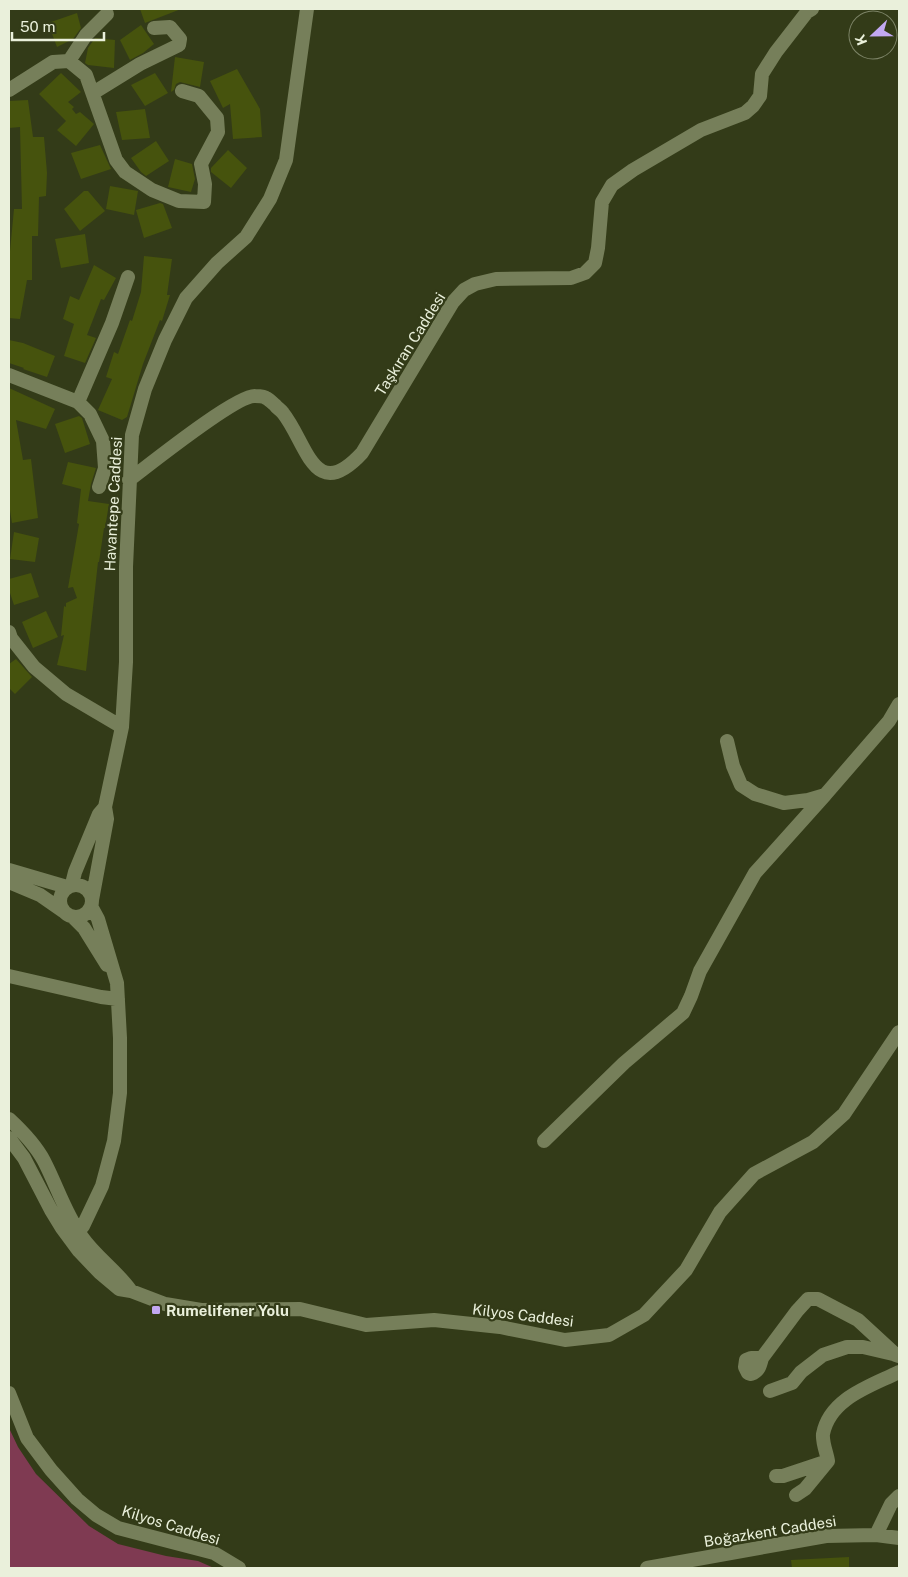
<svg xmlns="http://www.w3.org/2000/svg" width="908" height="1577" font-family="'Public Sans',sans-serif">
<rect width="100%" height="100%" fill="#333b18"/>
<!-- green -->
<path fill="#7f3a52" d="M9 1428 18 1447 36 1474 89 1526 118 1544 166 1556 198 1561 214 1568H9Z"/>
<!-- building -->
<path fill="#46530d" d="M140 9H181L145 23Z
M77 13 81 28 73 39 57 47 48 23Z
M141 25 154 44 143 53 130 60 120 40Z
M95 38 115 40 114 68 88 65 85 63 88 48Z
M175 57 204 62 200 87 180 82 176 84 174 90 171 92Z
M237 69 260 109 262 137 233 139 230 104 223 108 210 81Z
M61 73 81 92 68 102 74 107 72 109 76 114 80 112 94 124 76 146 57 130 66 121 39 94Z
M155 73 168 93 145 106 131 85Z
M28 100 33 137H44L47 173 46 196 39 197 38 236H32V280H27L20 319 9 318V251H10L14 209H22L20 127 9 128V101Z
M145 109 150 138 122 140 116 112Z
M156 141 169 161 146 176 141 172 131 158Z
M100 145 111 169 81 179 71 153Z
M228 150 247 168 231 188 211 172V168Z
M175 159 192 164 195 179 191 192 168 187Z
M110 186 138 191 134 215 106 209Z
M84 191H88L105 211 80 231 64 209Z
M160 203 163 204 172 228 144 238 136 210Z
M85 234 89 263 61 268 55 239Z
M144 256 172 259 167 295H170L162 321 160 320 143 364 127 417 122 420 98 410 112 379 106 377 114 352 118 354 130 320 132 321 141 292Z
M94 265 116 278 104 300 101 299 87 335 96 338 85 363 64 356 74 324 63 319 70 296 79 300Z
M9 340 23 343 55 356 47 377 23 369 24 368 9 363Z
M9 388 55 409 46 429 16 420 23 460 31 459 38 518 12 523 9 504Z
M79 416 82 418 90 444 65 453 55 424Z
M68 462 96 468 91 484 88 501 109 504 105 528H104L99 562H98L86 671 57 665 64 635 61 636 64 606 66 607V603L77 598 73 587 68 588 79 524 77 523 81 489 62 484Z
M14 532 39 538 35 562 10 559Z
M31 573 39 597 14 605 9 590V579Z
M46 611 58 637 33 648 22 622Z
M16 659 32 677 15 694 9 688V664Z
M849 1557V1568H792L791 1560Z"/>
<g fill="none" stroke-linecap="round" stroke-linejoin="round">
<!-- minor -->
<path stroke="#767f5a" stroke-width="14" d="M69 61 86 35 107 14
M9 90 53 62 69 61 86 75 116 160 125 172 152 190 179 201 204 202 205 184 201 164 218 132 217 118 199 96 182 91
M93 93 140 64 179 45 180 39 170 27 154 28
M9 375 78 402 90 414 103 441 105 468 99 487
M78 402 112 323 128 277
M129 480C149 465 236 395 255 396 258 396 264 396 266 398 269 399 272 403 275 405 277 408 281 410 283 413 307 443 314 505 362 453L453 302 464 290 475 284 496 279 571 278 585 273 595 263 598 248 602 202 612 185 633 170 701 130 745 113 753 106 760 96 762 74 776 52 807 12 812 9
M9 632 11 638 34 667 66 694 122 727
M727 741 733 766 741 785 755 794 784 803 808 800 825 795 889 721 899 704
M9 870 67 887
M9 882 40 895 63 911
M72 884 75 872 99 814 105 807
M60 901a16 16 0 1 1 32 0a16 16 0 1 1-32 0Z
M92 900 107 819 105 807 122 727 126 662V567L132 435 145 389 165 340 186 298 217 263 246 237 270 199 286 160 307 9
M73 917 84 928 107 965
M9 976 101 997 118 999
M9 1119C22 1131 35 1144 44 1161 57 1186 65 1213 82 1237 96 1257 117 1271 131 1291
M9 1138 24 1158 51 1210 62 1228 79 1251 100 1273 119 1289 131 1291 165 1304 201 1310 300 1309 366 1325 434 1320 500 1327 565 1340 609 1335 644 1315 686 1270 720 1212 754 1174 813 1142 844 1114 899 1032
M544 1141 624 1063 683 1013 691 996 700 971 755 873 825 795
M70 1239 83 1226 102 1186 114 1141 120 1093V1038L117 983 98 919 91 906
M762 1358H751L746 1360 745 1367 748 1373 751 1374C759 1371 760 1366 762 1358L797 1311 808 1299H818L858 1320 896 1355 899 1356
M770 1391 792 1383 801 1372 823 1355 847 1347H863L893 1354
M9 1393 27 1438 51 1470 77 1499 96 1515 118 1528 214 1553 239 1568
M776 1476H783L828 1461
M796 1495 805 1489 828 1461C827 1454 822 1442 823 1434 830 1398 871 1386 899 1372
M876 1535 891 1504 899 1496
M647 1568 826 1536 876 1535 899 1538"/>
</g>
<!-- markers -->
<rect fill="#c2a8f2" stroke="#333b18" stroke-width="2" x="151" y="1305" width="10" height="10" rx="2.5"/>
<g text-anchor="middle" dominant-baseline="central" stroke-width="4.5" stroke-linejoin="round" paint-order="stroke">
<!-- street labels -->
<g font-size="15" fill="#eaf0db" stroke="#333b18">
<text transform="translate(410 344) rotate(-58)">Taşkıran Caddesi</text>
<text transform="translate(113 504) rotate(-87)">Havantepe Caddesi</text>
<text transform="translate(523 1315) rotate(7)">Kilyos Caddesi</text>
<text transform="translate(171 1525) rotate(17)">Kilyos Caddesi</text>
<text transform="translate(770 1531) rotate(-9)">Boğazkent Caddesi</text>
</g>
<!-- poi labels -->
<g font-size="15" font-weight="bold" fill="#eaf0db" stroke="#333b18" text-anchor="start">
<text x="166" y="1310">Rumelifener Yolu</text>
</g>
</g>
<!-- border -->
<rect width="908" height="1577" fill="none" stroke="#eaf0db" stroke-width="20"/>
<!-- north arrow -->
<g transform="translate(873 35) rotate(248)"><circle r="24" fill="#333b18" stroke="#7c8366"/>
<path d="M0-4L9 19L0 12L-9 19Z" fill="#c2a8f2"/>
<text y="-8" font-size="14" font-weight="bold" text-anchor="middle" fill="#eaf0db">K</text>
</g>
<!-- scale -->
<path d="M12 32v8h92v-8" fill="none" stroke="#eaf0db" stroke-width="2.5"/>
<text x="20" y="32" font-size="15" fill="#eaf0db" stroke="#333b18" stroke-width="4" paint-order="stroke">50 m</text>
</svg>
